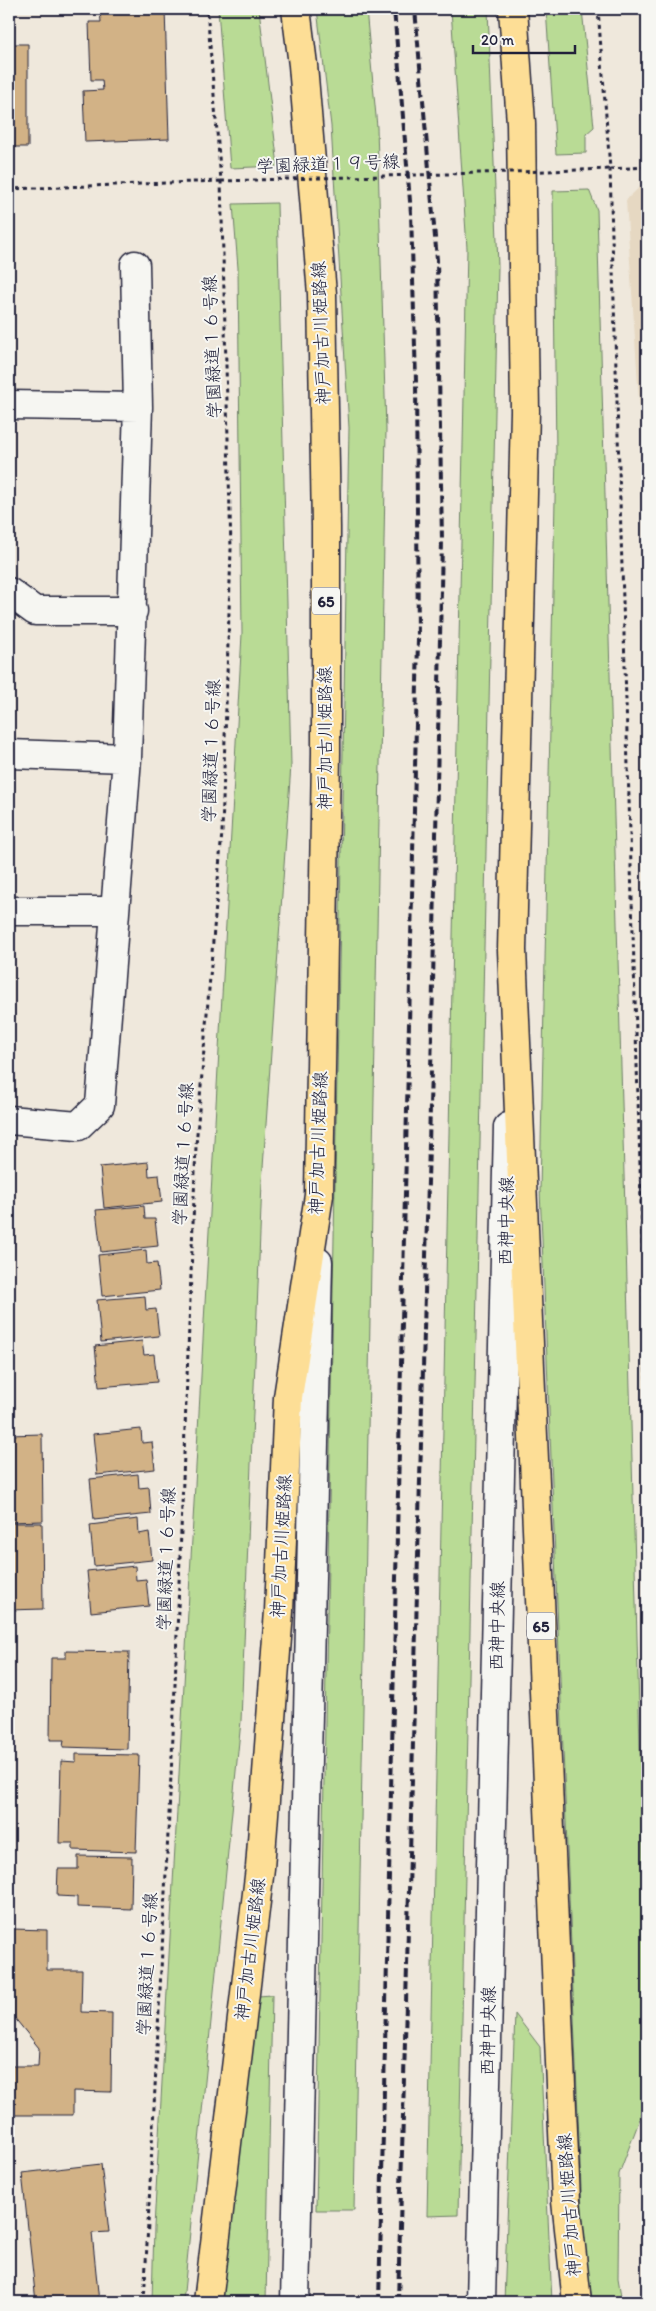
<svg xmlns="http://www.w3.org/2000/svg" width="656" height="2311" font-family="Itim,'Klee One',sans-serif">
<rect width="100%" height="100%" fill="#efe8dc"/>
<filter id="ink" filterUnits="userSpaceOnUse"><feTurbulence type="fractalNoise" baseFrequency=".02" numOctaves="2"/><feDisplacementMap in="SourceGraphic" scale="10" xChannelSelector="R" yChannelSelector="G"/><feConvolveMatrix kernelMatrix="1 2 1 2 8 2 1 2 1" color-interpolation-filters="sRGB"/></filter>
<g filter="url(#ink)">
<!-- built -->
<path fill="#e6d8c2" d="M644 183H647V523L626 200Z"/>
<!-- green -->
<path fill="#b9db95" stroke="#6e7e68" d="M218 9H259L278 166 230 168Z
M317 9H366L377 127 386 430 354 2210H316L349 428 331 126Z
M451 9H488L498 266 458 2215 427 2216 467 248Z
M546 9H582L594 127 586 134V153L556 154Z
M589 190 597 210 647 1995V2100L619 2174 618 2278 622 2302H593L584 2260 540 1190 556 454 553 191Z
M277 203 291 765 262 1182 241 1721 183 2302H152L154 2227 242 634 238 268 233 204Z
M272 1995 266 2302H222L258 1996Z
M515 2014 540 2047 552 2302H504Z"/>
<!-- building -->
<path fill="#d2b286" stroke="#22223b" d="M75 9H165L169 139 85 142 83 91 103 90 102 80H91L89 22H101L100 11 75 12Z
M9 44H28V147H9Z
M148 1162 149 1176 159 1175 162 1202 104 1208 100 1167Z
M144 1206 145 1219H155L158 1246 101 1252 96 1210Z
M146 1250 147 1264 157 1263 160 1290 102 1296 98 1255Z
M9 1251 10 1338H9Z
M145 1296 146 1310 156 1309 159 1336 101 1342 97 1300Z
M142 1341 144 1355 154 1354 157 1382 99 1387 95 1346Z
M141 1429 142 1443 152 1442 155 1469 97 1475 93 1434Z
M42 1434 43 1521 9 1522V1435Z
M138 1474 139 1488 149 1487 151 1514 94 1520 90 1479Z
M138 1519 139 1534 149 1532 152 1560 94 1566 90 1525Z
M9 1523H42L43 1609 9 1610Z
M135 1566 136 1580 146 1579 149 1606 91 1612 87 1571Z
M66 1651 129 1652 127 1749 63 1747 64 1740H50L51 1658H66Z
M76 1754 139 1755 136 1852 73 1850V1843H59L61 1761 76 1762Z
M78 1856 132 1857 131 1909 77 1907V1897L57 1896 58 1869H78Z
M9 1889H13L12 1929 47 1930V1970H82L81 2012 112 2013 111 2092 73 2091V2115H9V2066H38L39 2048 9 2011Z
M101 2164 109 2232 92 2233 99 2302H36L22 2173Z"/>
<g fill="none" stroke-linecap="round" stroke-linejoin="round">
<!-- minor casing -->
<g stroke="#22223b" stroke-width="31">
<path id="minor" d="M9 405 138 407
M9 592 35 611H133
M9 754 127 758
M9 911H115
M9 1120 78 1126 100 1105 127 758 138 407 135 265"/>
</g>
<!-- tertiary casing -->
<g stroke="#22223b" stroke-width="31">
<path id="tertiary" d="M295 2302 318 1262
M481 2302 508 1127"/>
</g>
<!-- primary casing -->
<g stroke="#22223b" stroke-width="31">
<path id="primary" d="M513 9 521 123 525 411 512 950 566 2201 577 2302
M208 2302 260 1868 279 1611 288 1397 319 1195 326 753V527L322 294 303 65 296 9"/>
</g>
<!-- path -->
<path stroke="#22223b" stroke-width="3" stroke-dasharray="4 4" stroke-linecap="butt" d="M598 9 610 169 647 1397
M610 169 647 167
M9 189 221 181
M144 2302 173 1736 196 1146 222 832 231 549 221 181 207 9"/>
<!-- minor -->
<use href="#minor" stroke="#f6f6f2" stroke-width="28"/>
<!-- tertiary -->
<use href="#tertiary" stroke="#f6f6f2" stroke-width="28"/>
<!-- primary -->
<use href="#primary" stroke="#fdde96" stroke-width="28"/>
<!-- rail -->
<path stroke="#22223b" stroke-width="4" stroke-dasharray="8 4" stroke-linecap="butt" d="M379 2302 418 640 416 381 411 213 394 9
M398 2302 432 1032 442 540 437 260 415 9"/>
<!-- path-bridge -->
<path stroke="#22223b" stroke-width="3" stroke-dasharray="4 4" stroke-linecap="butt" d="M221 181 610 169"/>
</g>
</g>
<g text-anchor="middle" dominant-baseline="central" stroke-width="4" stroke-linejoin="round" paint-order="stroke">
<!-- shield labels -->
<g fill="#f6f6f2" stroke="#626272" stroke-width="1">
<rect x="312" y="587.5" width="28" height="27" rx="4"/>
<rect x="527" y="1612.5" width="28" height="27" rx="4"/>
</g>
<g font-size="16" font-weight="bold" fill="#22223b">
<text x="326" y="601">65</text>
<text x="541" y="1626">65</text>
</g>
<!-- street labels -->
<g font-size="18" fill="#22223b" stroke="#f6f6f2">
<text transform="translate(328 164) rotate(-2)">学園緑道１９号線</text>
<text transform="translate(321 333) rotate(-92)">神戸加古川姫路線</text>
<text transform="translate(212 347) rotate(-92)">学園緑道１６号線</text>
<text transform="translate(325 738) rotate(-90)">神戸加古川姫路線</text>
<text transform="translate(211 751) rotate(-88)">学園緑道１６号線</text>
<text transform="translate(318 1143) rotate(-88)">神戸加古川姫路線</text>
<text transform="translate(183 1154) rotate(-87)">学園緑道１６号線</text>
<text transform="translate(506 1221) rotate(-89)">西神中央線</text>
<text transform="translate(281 1546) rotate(-87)">神戸加古川姫路線</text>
<text transform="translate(166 1559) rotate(-88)">学園緑道１６号線</text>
<text transform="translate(497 1626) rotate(-89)">西神中央線</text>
<text transform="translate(250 1949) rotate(-83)">神戸加古川姫路線</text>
<text transform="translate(147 1964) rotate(-87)">学園緑道１６号線</text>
<text transform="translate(488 2031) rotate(-89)">西神中央線</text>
<text transform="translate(569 2205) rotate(-94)">神戸加古川姫路線</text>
</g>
</g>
<!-- margin -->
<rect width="656" height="2311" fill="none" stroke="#f6f6f2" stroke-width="30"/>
<rect x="15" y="15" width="626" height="2281" fill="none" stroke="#22223b" stroke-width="2" filter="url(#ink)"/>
<!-- scale -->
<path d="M473 45v8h102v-8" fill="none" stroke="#22223b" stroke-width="2.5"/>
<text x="481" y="45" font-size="15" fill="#22223b" stroke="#f6f6f2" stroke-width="4" paint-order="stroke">20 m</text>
</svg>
